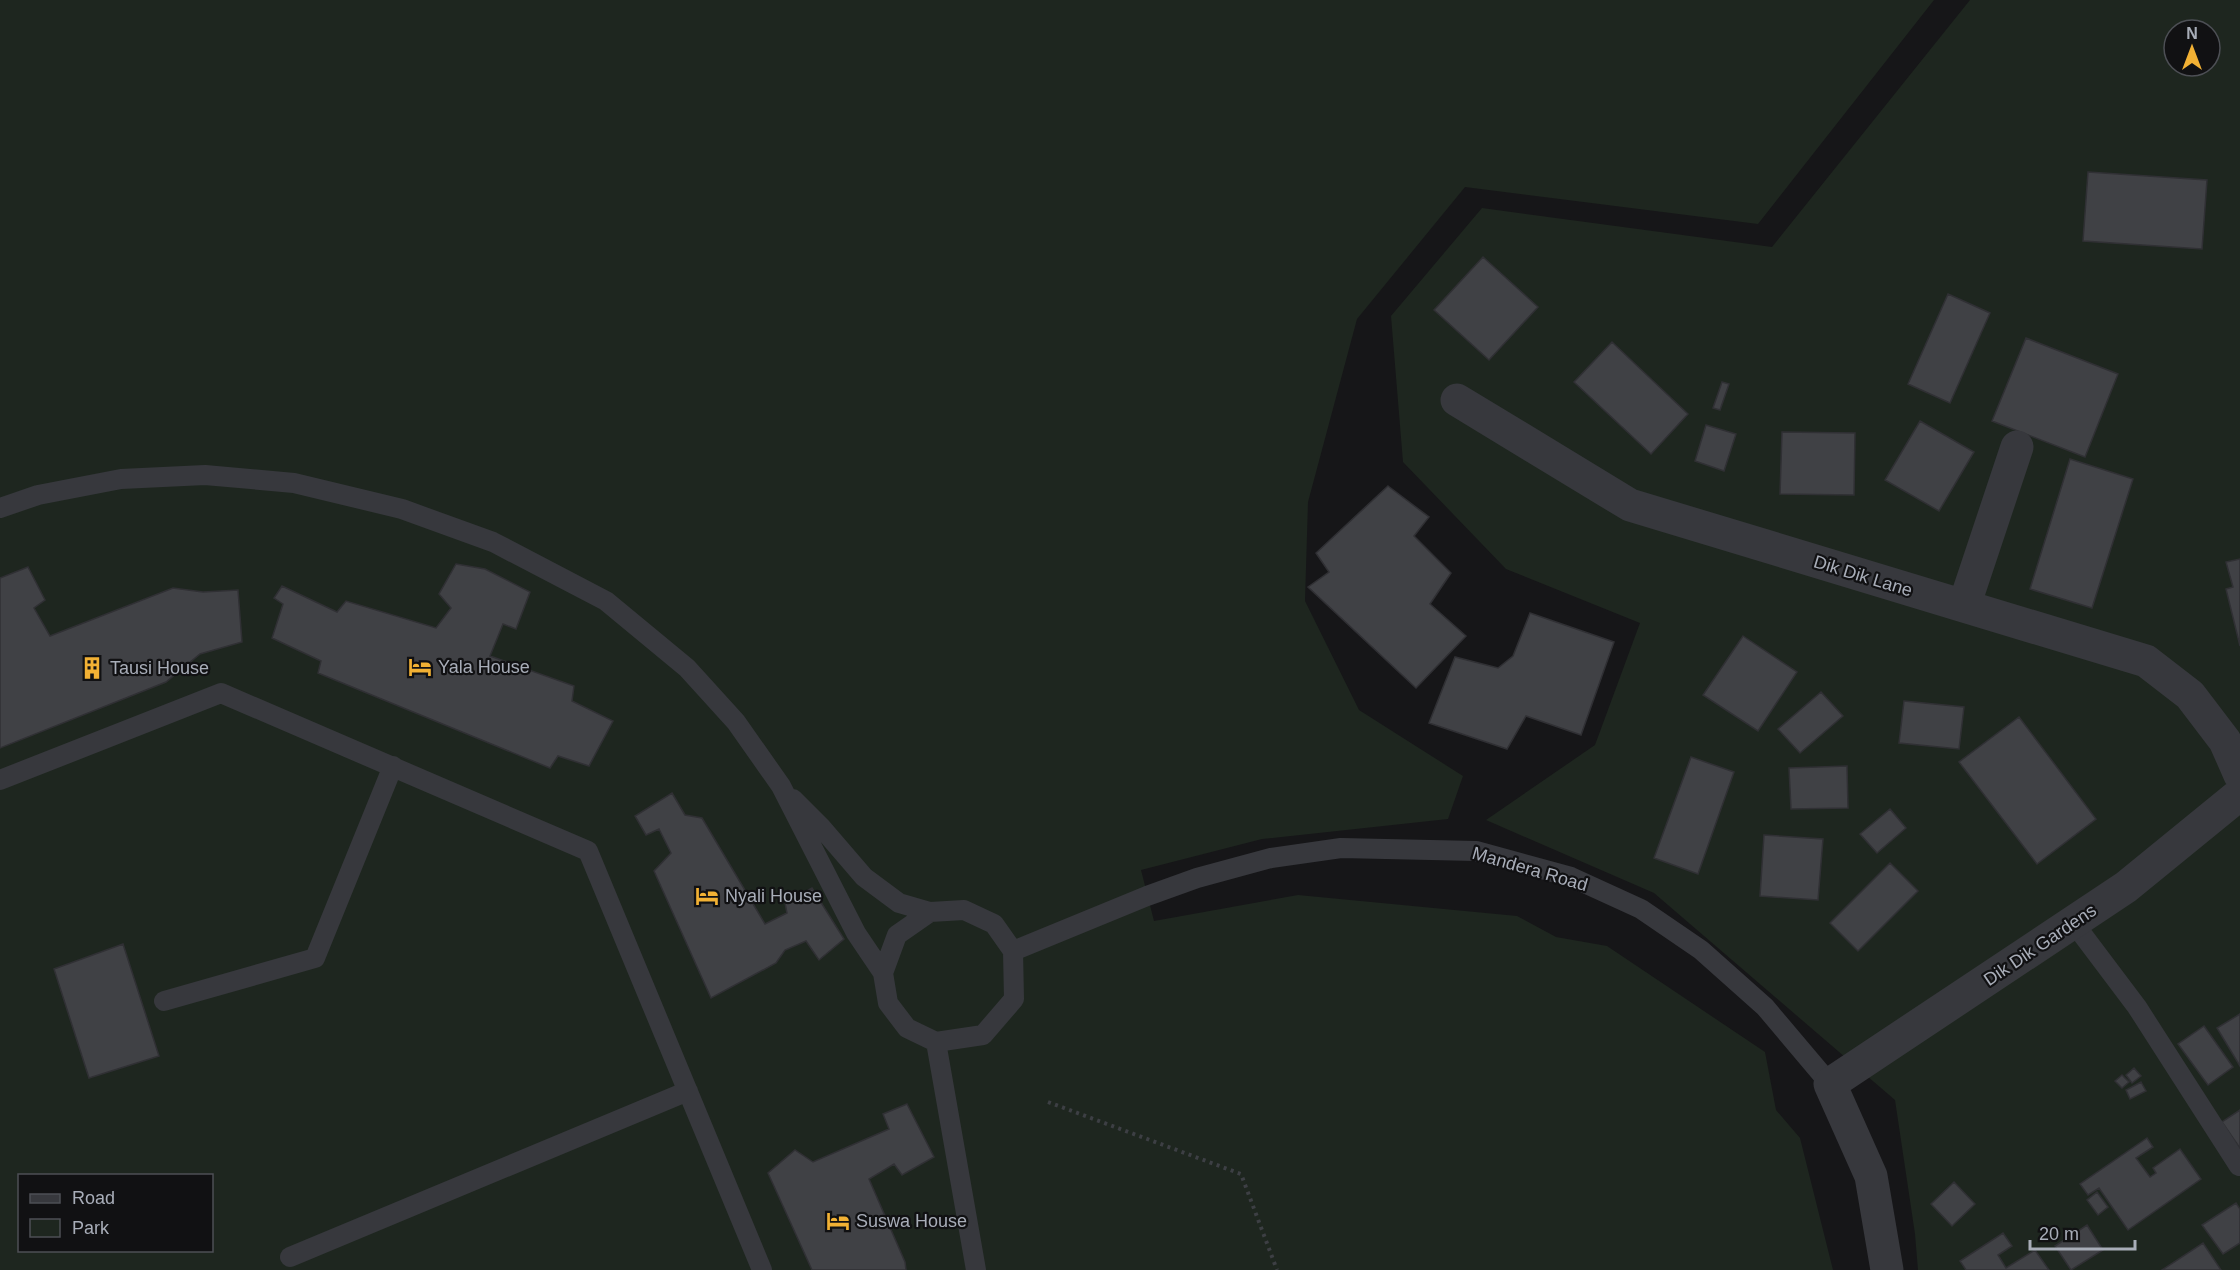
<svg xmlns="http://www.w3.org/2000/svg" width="2240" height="1270" font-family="Helvetica,sans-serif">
<rect width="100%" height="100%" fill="#161618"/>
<!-- green -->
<path fill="#1e261f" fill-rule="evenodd" d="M0 0H1934L1758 224 1465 187 1357 319 1308 502 1305 601 1359 710 1463 776 1448 819 1262 839 1141 870 1154 921 1298 895 1517 916 1556 937 1607 946 1765 1052 1776 1110 1800 1138 1833 1270H0ZM20 1176H212V1250H20Z
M1970 0H2240V1270H1918L1915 1234 1895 1100 1654 893 1486 820 1595 745 1640 623 1506 569 1403 462 1391 316 1482 208 1772 247ZM2174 30H2210V66H2174Z"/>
<!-- building -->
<path fill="#404145" stroke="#303034" stroke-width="1.5" d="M2088 172 2207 180 2202 249 2083 241Z
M1483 257 1538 307 1489 360 1434 310Z
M1948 294 1990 313 1950 403 1908 384Z
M2026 338 2118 374 2085 457 1992 421Z
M1612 342 1688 414 1651 454 1574 382Z
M1722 382 1729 384 1720 410 1713 408Z
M1920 421 1974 452 1939 511 1885 480Z
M1706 425 1736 434 1724 471 1695 461Z
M1782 432 1855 433 1854 495 1780 494Z
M2070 459 2133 479 2092 608 2030 589Z
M1388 486 1429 517 1414 536 1451 573 1430 604 1466 636 1416 688 1308 587 1329 572 1316 553Z
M2240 559V646L2226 589 2233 587 2226 562Z
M456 564 485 569 530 592 516 629 503 624 490 656 574 686 572 701 613 721 589 766 558 756 550 768 318 673 321 661 272 638 283 604 274 598 282 586 337 612 346 601 436 628 451 608 439 594Z
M28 567 45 600 34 608 50 636 173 588 203 592 238 590 242 642 200 654 166 682 0 748V578Z
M1530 613 1614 642 1581 735 1526 716 1507 749 1429 723 1455 657 1498 668 1513 656Z
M1743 636 1797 672 1758 731 1703 695Z
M1821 692 1843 716 1800 753 1778 729Z
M1904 701 1964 707 1959 749 1899 743Z
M2019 717 2096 819 2037 864 1959 762Z
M1691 757 1734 772 1698 874 1654 858Z
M1847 766 1848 808 1791 809 1789 768Z
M672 793 685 815 702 818 765 924 787 913 785 903 812 888 844 939 819 960 806 941 785 950 776 963 711 998 654 871 671 853 659 829 646 835 635 816Z
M1890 809 1906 828 1877 853 1860 834Z
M1764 835 1823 839 1818 900 1760 896Z
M1890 863 1918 891 1858 951 1830 923Z
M123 944 159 1056 89 1078 54 969Z
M2240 1014V1066L2217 1028Z
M2204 1026 2233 1067 2208 1085 2178 1044Z
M2134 1068 2141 1076 2132 1083 2126 1075Z
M2122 1075 2129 1082 2122 1088 2115 1081Z
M2141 1082 2146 1091 2130 1099 2126 1090Z
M907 1104 934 1157 902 1175 894 1164 869 1179 905 1262 906 1270H812L768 1173 795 1150 813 1162 889 1129 883 1114Z
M2240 1110V1148L2222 1122Z
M2147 1138 2153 1147 2136 1158 2150 1177 2156 1173 2153 1168 2180 1149 2201 1179 2128 1230 2099 1188 2088 1195 2080 1184Z
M1954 1182 1975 1204 1952 1226 1931 1204Z
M2097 1192 2108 1207 2098 1215 2087 1200Z
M2236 1203 2240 1209V1243L2223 1254 2202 1225Z
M2087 1225 2103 1250 2071 1270 2055 1246Z
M2003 1233 2012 1246 1998 1255 2006 1268 2035 1250 2049 1270H1966L1960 1261Z
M2203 1243 2221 1270H2162Z"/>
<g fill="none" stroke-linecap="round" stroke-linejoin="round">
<!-- path -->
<path stroke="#3d3f44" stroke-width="4" stroke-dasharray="3 4.5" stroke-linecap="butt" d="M1048 1102 1241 1174 1277 1270"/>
<!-- lane -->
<path stroke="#37383d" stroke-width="20" d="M0 508 38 495 121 479 205 475 294 483 402 509 493 542 606 601 687 668 736 722 781 786 856 933 883 973 888 1003 907 1028 936 1042 983 1035 1014 999 1013 951 994 924 964 910 930 912 897 935 883 973
M0 780 221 693 588 851 762 1270
M793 799 821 827 864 877 899 903 930 912
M2073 922 2137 1007 2239 1166
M1013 951 1147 896 1197 878 1271 858 1341 848 1476 851 1571 877 1641 909 1701 950 1765 1007 1830 1084
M164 1001 315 958 393 766
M936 1042 976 1270
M290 1257 688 1091"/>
<!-- street -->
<path stroke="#37383d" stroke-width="33" d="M1457 400 1630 505 2146 661 2190 695 2225 741 2240 775
M1964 606 2017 447
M1887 1270 1871 1176 1830 1084 2126 887 2240 794"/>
</g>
<!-- icons -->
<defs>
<g id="hotel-bare" transform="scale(1.8)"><path d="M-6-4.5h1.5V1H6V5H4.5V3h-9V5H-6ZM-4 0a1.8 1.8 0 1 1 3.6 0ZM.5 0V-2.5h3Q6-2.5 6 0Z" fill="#f2b134" stroke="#111113" stroke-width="2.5" paint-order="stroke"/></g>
<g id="building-bare" transform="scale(1.8)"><path d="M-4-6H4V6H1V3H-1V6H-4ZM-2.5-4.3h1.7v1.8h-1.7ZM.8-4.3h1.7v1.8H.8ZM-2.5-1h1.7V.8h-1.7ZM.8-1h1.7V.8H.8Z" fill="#f2b134" stroke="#111113" stroke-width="2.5" paint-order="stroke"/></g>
</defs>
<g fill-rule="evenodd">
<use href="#hotel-bare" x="420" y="667"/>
<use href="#building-bare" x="92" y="668"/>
<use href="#hotel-bare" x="707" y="896"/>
<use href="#hotel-bare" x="838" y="1221"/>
</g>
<g text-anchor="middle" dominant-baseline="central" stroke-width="4.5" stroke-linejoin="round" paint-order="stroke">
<!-- street labels -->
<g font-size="18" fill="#a8adb8" stroke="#111113">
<text transform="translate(1863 576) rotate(17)">Dik Dik Lane</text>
<text transform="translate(1530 869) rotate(16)">Mandera Road</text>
<text transform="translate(2040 945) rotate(-34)">Dik Dik Gardens</text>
</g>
<!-- poi labels -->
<g font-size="18" fill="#a8adb8" stroke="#111113" text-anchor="start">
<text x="438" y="667">Yala House</text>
<text x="110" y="668">Tausi House</text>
<text x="725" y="896">Nyali House</text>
<text x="856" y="1221">Suswa House</text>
</g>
</g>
<!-- legend -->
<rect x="18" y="1174" width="195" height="78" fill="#111113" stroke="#4d4f55" stroke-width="1.5"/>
<rect x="30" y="1194" width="30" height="9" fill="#37383d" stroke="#4d4f55" stroke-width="1.5"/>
<text x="72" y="1204" font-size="18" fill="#a8adb8">Road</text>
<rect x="30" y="1219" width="30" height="18" fill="#1e261f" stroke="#4d4f55" stroke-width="1.5"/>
<text x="72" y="1234" font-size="18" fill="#a8adb8">Park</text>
<!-- north arrow -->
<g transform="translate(2192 48)"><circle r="28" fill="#111113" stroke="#4d4f55" stroke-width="1.5"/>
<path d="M0-4.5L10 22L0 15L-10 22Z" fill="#f2b134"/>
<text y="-9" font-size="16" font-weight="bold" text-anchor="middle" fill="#a8adb8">N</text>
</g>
<!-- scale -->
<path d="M2030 1240v9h105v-9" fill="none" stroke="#a8adb8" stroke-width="3"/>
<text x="2039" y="1240" font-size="18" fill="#a8adb8" stroke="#111113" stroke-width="4.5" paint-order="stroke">20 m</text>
</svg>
